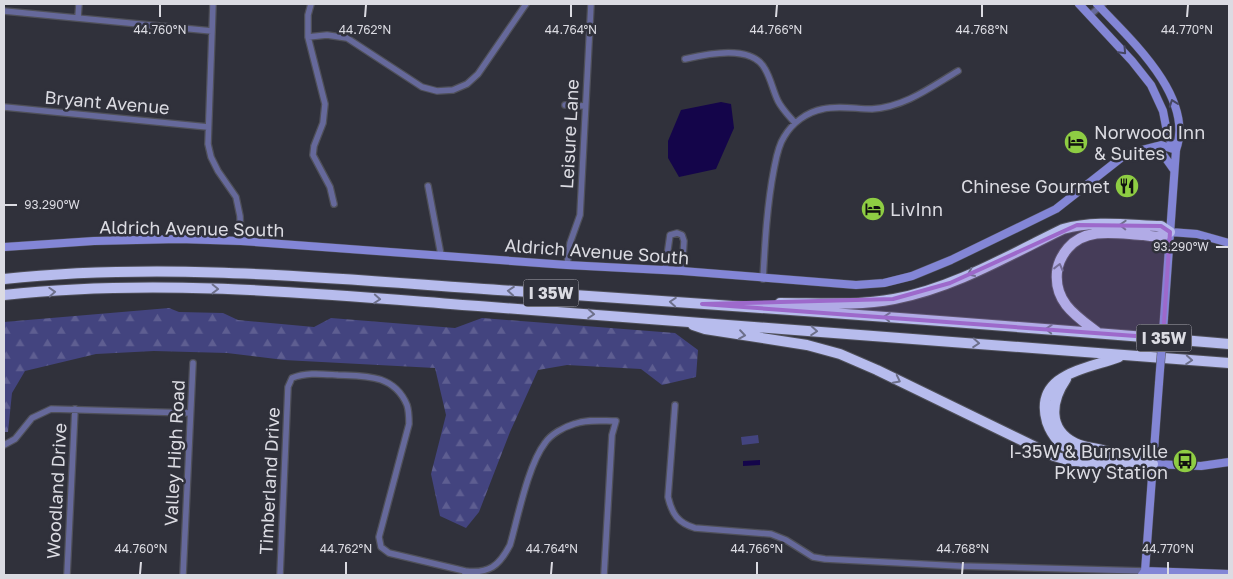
<svg xmlns="http://www.w3.org/2000/svg" width="1233" height="579" font-family="'Golos Text',sans-serif">
<defs>
<pattern id="forest-firs" width="22" height="20" patternUnits="userSpaceOnUse" patternTransform="scale(1.25)"><rect width="22" height="20" fill="#43447f"/><path d="M5 1l3.5 6h-7zM16 11l3.5 6h-7z" fill="#5e5e91"/></pattern>
</defs>
<rect width="100%" height="100%" fill="#30313b"/>
<!-- grass -->
<path fill="#43447f" d="M758 435 759 443 742 445 741 437Z"/>
<!-- forest -->
<path fill="url(#forest-firs)" d="M169 308 179 312 223 313 238 320 314 327 331 318 455 328 482 318 675 333 698 350 696 377 662 385 641 369 567 365 538 370 510 432 479 512 466 528 440 516 431 474 446 415 435 368 284 360 227 353 154 351 96 354 25 371 12 393 8 432H4V322Z"/>
<!-- water -->
<path fill="#14054a" d="M721 102 731 104 734 128 716 169 679 177 668 158V141L681 110Z
M760 460V465L743 466V461Z"/>
<g fill="none" stroke-linecap="round" stroke-linejoin="round">
<!-- street casing -->
<g stroke="#4f5059" stroke-width="8">
<path id="street" d="M213 4 208 144 211 157 218 171 236 197 240 216 241 241
M311 4 308 15V37L325 104 323 123 314 146 313 155 330 187 334 204
M4 11 212 31
M1090 15 1103 4
M78 17 79 4
M308 37 327 35 347 38 422 87 437 91 453 90 467 84 478 74 526 4
M685 59C707 54 752 44 765 69 771 79 773 91 778 101 782 109 789 116 795 123
M565 105 585 106
M4 107 208 127
M428 186 441 255
M567 265 570 243 580 215 591 4
M665 270 670 235 677 233 682 235 684 241 682 271
M763 279C765 242 767 205 774 169 776 159 778 146 784 137 792 123 807 112 823 109 838 105 856 109 872 109 905 107 931 87 958 71
M675 405 668 497C672 514 678 523 695 528L771 534 786 540 813 557 825 559 960 566 1145 571
M4 445 15 439 32 418 51 409 190 413
M67 575 75 409
M183 575 193 363
M280 575 288 387 292 378C307 372 322 374 338 375 365 376 394 374 407 405 409 411 409 418 409 424L379 537 381 547 389 553 465 571
M465 575V571C489 574 499 566 510 545 518 517 528 465 545 443 551 434 564 427 574 424 587 419 602 421 616 421L612 435 604 575"/>
</g>
<!-- secondary casing -->
<g stroke="#4f5059" stroke-width="9">
<path id="secondary" d="M1079 4 1132 61 1151 85 1163 111 1168 137 1176 150
M1097 4C1130 39 1195 97 1176 150L1164 318
M1153 148 1162 153 1174 170
M1170 232 1197 234 1229 243
M4 247 94 241 179 239 241 241 567 265 682 271 856 285 884 283 912 276 951 260 1056 209 1126 154 1161 145 1176 150
M1153 464 1201 466 1229 462
M1145 571 1229 574
M1142 575 1145 571 1159 383"/>
</g>
<!-- highway casing -->
<g stroke="#4f5059" stroke-width="12">
<path id="highway" d="M4 279C174 261 345 280 515 291 753 307 991 324 1229 344
M4 295C165 277 329 295 491 307 737 324 983 346 1229 363
M780 303C818 303 857 306 894 299 954 288 1009 255 1063 229 1095 220 1128 225 1161 226L1170 232
M693 325 705 329 807 345 840 354 877 370 1054 456 1071 461 1142 467 1153 464
M1097 332C1076 316 1054 302 1057 272 1058 263 1062 255 1068 248 1087 226 1119 234 1144 235 1149 236 1155 237 1159 236 1163 236 1167 233 1170 232
M1119 357C1088 369 1033 373 1047 422 1052 436 1062 447 1075 452L1143 458 1153 464
M1066 379C1051 401 1047 429 1075 443 1085 448 1098 448 1109 452"/>
</g>
<!-- street -->
<use href="#street" stroke="#66699b" stroke-width="5.5"/>
<!-- secondary -->
<use href="#secondary" stroke="#8386d6" stroke-width="8"/>
<!-- highway -->
<use href="#highway" stroke="#b7bced" stroke-width="10"/>
<!-- secondary-bridge casing -->
<g stroke="#4f5059" stroke-width="9" stroke-linecap="butt">
<path id="secondary-bridge" d="M1159 383 1164 318"/>
</g>
<!-- secondary-bridge -->
<use href="#secondary-bridge" stroke="#8386d6" stroke-width="8"/>
</g>
<!-- one-way arrows -->
<defs><path id="oneway-chevron" d="M-2-3.5L2.5 0L-2 3.5" fill="none" stroke-width="1.6" stroke-linecap="round" stroke-linejoin="round" transform="scale(1.25)"/></defs>
<g stroke="#454662">
<use href="#oneway-chevron" transform="translate(1123 51) rotate(47)"/>
<use href="#oneway-chevron" transform="translate(1173 103) rotate(-110)"/>
</g>
<g stroke="#6d708b">
<use href="#oneway-chevron" transform="translate(1123 225) rotate(-178)"/>
<use href="#oneway-chevron" transform="translate(1059 267) rotate(-76)"/>
<use href="#oneway-chevron" transform="translate(971 273) rotate(155)"/>
<use href="#oneway-chevron" transform="translate(215 289) rotate(1)"/>
<use href="#oneway-chevron" transform="translate(511 291) rotate(-176)"/>
<use href="#oneway-chevron" transform="translate(52 292) rotate(-3)"/>
<use href="#oneway-chevron" transform="translate(377 299) rotate(4)"/>
<use href="#oneway-chevron" transform="translate(673 302) rotate(-176)"/>
<use href="#oneway-chevron" transform="translate(591 314) rotate(4)"/>
<use href="#oneway-chevron" transform="translate(887 317) rotate(-176)"/>
<use href="#oneway-chevron" transform="translate(1049 329) rotate(-176)"/>
<use href="#oneway-chevron" transform="translate(814 331) rotate(4)"/>
<use href="#oneway-chevron" transform="translate(742 335) rotate(8)"/>
<use href="#oneway-chevron" transform="translate(976 343) rotate(4)"/>
<use href="#oneway-chevron" transform="translate(1189 360) rotate(4)"/>
<use href="#oneway-chevron" transform="translate(897 380) rotate(27)"/>
</g>
<!-- marked area -->
<path fill="#9d69cb" fill-opacity="0.2" stroke="#9d69cb" stroke-width="4" stroke-linejoin="round" d="M1077 225 1161 226 1170 232 1163 338 702 304 893 299 950 283Z"/>
<!-- ticks -->
<path fill="none" stroke="#dbdbe2" stroke-width="2" d="M160 17V5M365 17 366 5M571 17V5M776 17 777 5M982 17V5M1187 17 1188 5M5 205H17M1216 247H1228M140 574 141 562M346 574V562M551 574 552 562M757 574V562M962 574 963 562M1168 574V562"/>
<!-- icons -->
<defs>
<g id="hotel-disc" transform="scale(1.25)"><circle r="9.5" fill="#8ecd43" stroke="#30313b"/><path d="M-6-4.5h1.5V1H6V5H4.5V3h-9V5H-6ZM-4 0a1.8 1.8 0 1 1 3.6 0ZM.5 0V-2.5h3Q6-2.5 6 0Z" fill="#111"/></g>
<g id="restaurant-disc" transform="scale(1.25)"><circle r="9.5" fill="#8ecd43" stroke="#30313b"/><path d="M-5-6h1v4h1v-4h1v4h1v-4h1v5L-1.5 .5V6h-2V.5L-5-1ZM5-6V6H3V1.5H1.5Q1.5-4 5-6Z" fill="#111"/></g>
<g id="bus-disc" transform="scale(1.25)"><circle r="9.5" fill="#8ecd43" stroke="#30313b"/><path d="M-5-6H5V4H4V6H2V4H-2V6H-4V4H-5ZM-3.5-4V0h7V-4ZM-3.5 1.2v1.5H-2V1.2ZM2 1.2v1.5H3.5V1.2Z" fill="#111"/></g>
</defs>
<g fill-rule="evenodd">
<use href="#hotel-disc" x="1076" y="142"/>
<use href="#restaurant-disc" x="1127" y="186"/>
<use href="#hotel-disc" x="873" y="209"/>
<use href="#bus-disc" x="1185" y="461"/>
</g>
<g text-anchor="middle" dominant-baseline="central" stroke-width="5" stroke-linejoin="round" paint-order="stroke">
<!-- shield labels -->
<g fill="#30313b" stroke="#a8a8b0" stroke-width="1">
<rect x="523.5" y="279.5" width="55" height="27" rx="4"/>
<rect x="1136.5" y="324.5" width="55" height="27" rx="4"/>
</g>
<g font-size="16" font-weight="bold" fill="#dbdbe2">
<text x="551" y="293">I 35W</text>
<text x="1164" y="338">I 35W</text>
</g>
<!-- street labels -->
<g font-size="18" fill="#dbdbe2" stroke="#30313b">
<text transform="translate(107 102) rotate(5)">Bryant Avenue</text>
<text transform="translate(569 134) rotate(-87)">Leisure Lane</text>
<text transform="translate(192 228) rotate(1)">Aldrich Avenue South</text>
<text transform="translate(597 251) rotate(4)">Aldrich Avenue South</text>
<text transform="translate(174 453) rotate(-87)">Valley High Road</text>
<text transform="translate(269 481) rotate(-87)">Timberland Drive</text>
<text transform="translate(56 491) rotate(-87)">Woodland Drive</text>
</g>
<!-- poi labels -->
<g font-size="18" fill="#dbdbe2" stroke="#30313b" text-anchor="start">
<text x="1094" y="132">Norwood Inn<tspan x="1094" dy="21">&amp; Suites</tspan></text>
<text x="1110" y="186" text-anchor="end">Chinese Gourmet</text>
<text x="890" y="209">LivInn</text>
<text x="1168" y="451" text-anchor="end">I-35W &amp; Burnsville<tspan x="1168" dy="21">Pkwy Station</tspan></text>
</g>
</g>
<g font-size="12" text-anchor="middle" fill="#dbdbe2" stroke="#30313b" stroke-width="5" stroke-linejoin="round" paint-order="stroke">
<text x="160" y="34">44.760°N</text>
<text x="365" y="34">44.762°N</text>
<text x="571" y="34">44.764°N</text>
<text x="776" y="34">44.766°N</text>
<text x="982" y="34">44.768°N</text>
<text x="1187" y="34">44.770°N</text>
<text x="52" y="209">93.290°W</text>
<text x="1181" y="251">93.290°W</text>
<text x="141" y="553">44.760°N</text>
<text x="346" y="553">44.762°N</text>
<text x="552" y="553">44.764°N</text>
<text x="757" y="553">44.766°N</text>
<text x="963" y="553">44.768°N</text>
<text x="1168" y="553">44.770°N</text>
</g>
<!-- border -->
<rect width="1233" height="579" fill="none" stroke="#dbdbe2" stroke-width="10"/>
</svg>
